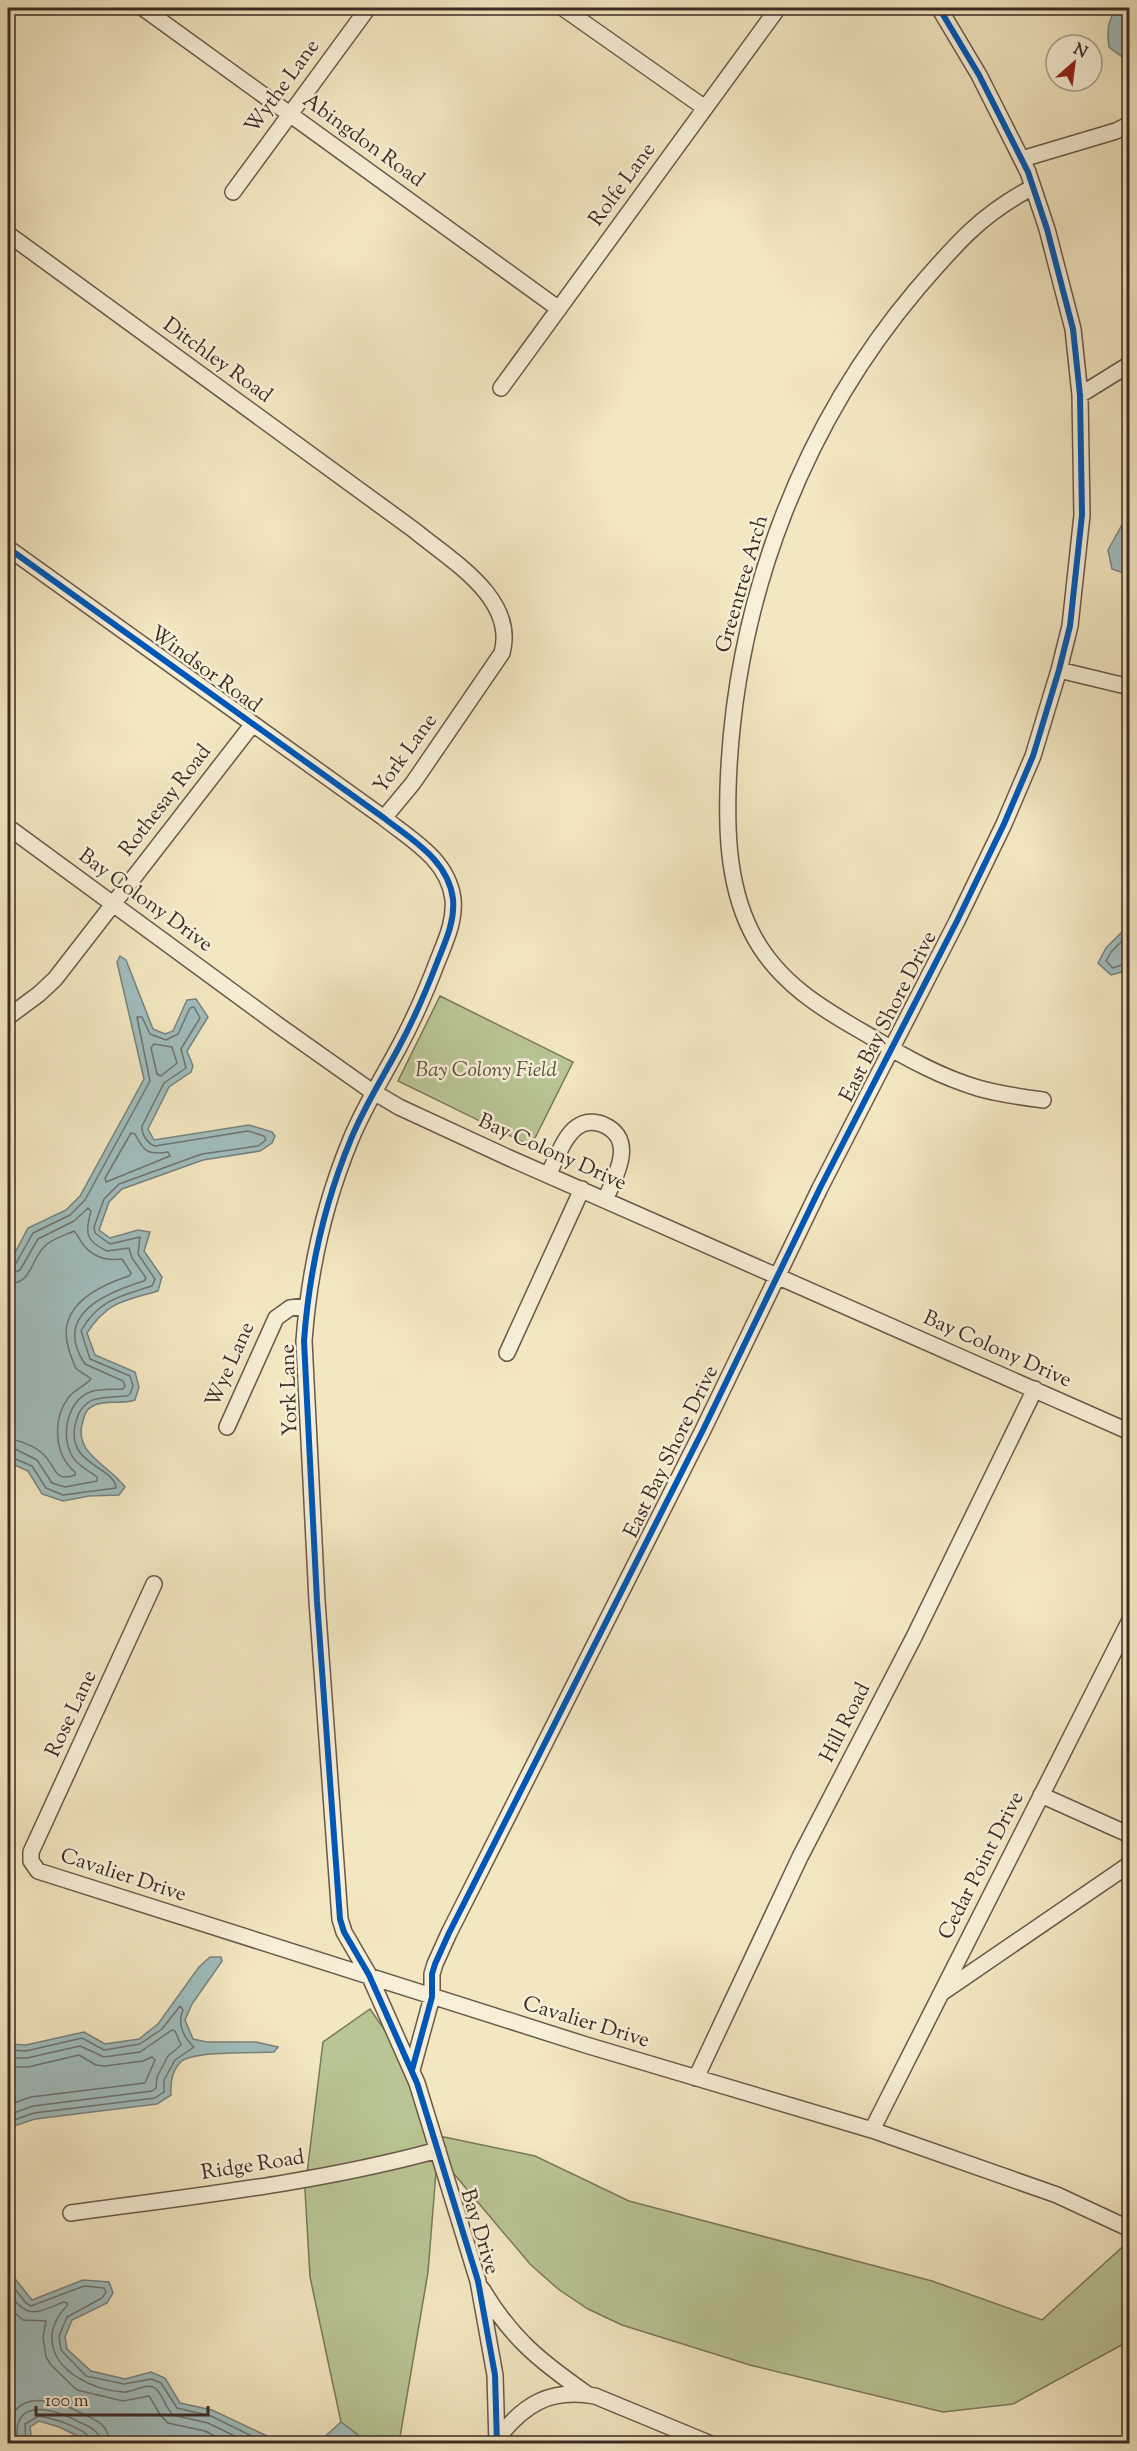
<svg xmlns="http://www.w3.org/2000/svg" width="1137" height="2451" font-family="'Sorts Mill Goudy',serif">
<rect width="100%" height="100%" fill="#f3e7c1"/>
<filter id="stains"><feTurbulence type="fractalNoise" baseFrequency=".00333" numOctaves="4"/><feColorMatrix values="0 0 0 0 .2 0 0 0 0 .09 0 0 0 0 .02 0 0 0 .5 -.17"/></filter>
<radialGradient id="worn" r=".72"><stop offset=".6" stop-color="#630" stop-opacity="0"/><stop offset="1" stop-color="#630" stop-opacity=".3"/></radialGradient>
<!-- green -->
<path fill="#b9c594" stroke="#7a785c" stroke-width="1.5" d="M440 996 573 1062 531 1146 398 1081Z
M370 2009 391 2039 404 2065 425 2133 535 2156 629 2201 932 2281 1042 2320 1129 2241V2341L1013 2404 943 2412 750 2365 622 2325 588 2309 558 2289 530 2264 454 2174 436 2172 428 2272 399 2443H358V2435L341 2422 310 2277 305 2190 323 2042Z"/>
<!-- water -->
<path fill="#a0bdbd" stroke="#78827f" stroke-width="1.5" d="M1118 8H1129V62L1109 47C1107 33 1107 19 1118 8Z
M1123 523 1129 527V575L1112 569 1108 550Z
M1129 925V966L1125 971 1111 975 1098 963 1106 948Z
M120 956 126 960 153 1029 165 1034 173 1031 187 1000 196 999 208 1017 187 1051 193 1066 191 1072 169 1087 148 1129 154 1140 249 1125 272 1132 275 1136 272 1143 260 1151 203 1160 122 1189 109 1202 99 1230 110 1238 138 1230 150 1232 144 1251 162 1277 158 1291C124 1301 108 1301 87 1333L95 1355 135 1372 139 1387 135 1400C122 1405 104 1399 93 1406 86 1409 85 1414 83 1421 72 1453 109 1465 125 1487L119 1495 89 1496 63 1501 42 1494 28 1471 8 1462V1266L28 1228 66 1210 80 1196 144 1079 117 962Z
M210 1957H221L222 1961 192 2004 185 2020 193 2039 207 2042H256L278 2047 274 2052C254 2053 196 2051 182 2061 172 2069 170 2084 171 2095L157 2104 35 2119 8 2128V2044L26 2045 84 2032 105 2044 139 2039 158 2024 199 1967Z
M8 2270 32 2300 83 2280 109 2282 113 2293 107 2303 72 2320 65 2337 67 2349 91 2371 125 2379 151 2372 165 2378 180 2403 212 2410 282 2443H92L59 2427 39 2421 30 2427 32 2443H9Z
M341 2422 358 2435V2443H318Z"/>
<g fill="none" stroke-linecap="round" stroke-linejoin="round">
<!-- shore -->
<path stroke="#6e7470" stroke-width="1.5" d="M1130 933 1111 952 1106 961 1113 968 1130 962
M154 1044 172 1047 177 1063 161 1076 157 1074 151 1048Z
M131 1133 135 1134C144 1152 148 1155 168 1152L170 1156 106 1182 105 1178Z
M8 1267 15 1265 33 1233 70 1215 85 1200 150 1081 137 1017H142L150 1034 166 1040 178 1034 190 1008 194 1007 200 1018 181 1049 186 1068 164 1083 142 1126C141 1134 148 1144 155 1146L248 1131 264 1136 266 1140 258 1146 202 1154 119 1184 104 1199 94 1227 95 1233 110 1244 140 1237 138 1254 155 1279 152 1286C121 1296 98 1300 81 1331L90 1359 130 1376 133 1386 130 1394 127 1396C105 1398 85 1394 77 1418 61 1465 114 1465 116 1488L63 1495 46 1488 32 1466 8 1456
M8 1275 20 1270 38 1239 74 1221 88 1208 91 1211C85 1232 85 1241 107 1251L129 1248 132 1258 146 1278 144 1281C105 1293 52 1315 85 1364L123 1381 125 1386 123 1389C113 1390 99 1388 90 1392 66 1401 59 1441 75 1460 81 1467 90 1472 97 1477V1481L65 1487 52 1483 37 1460 15 1449 8 1448
M8 1284C33 1283 30 1260 45 1246 51 1239 66 1235 74 1231 78 1235 79 1239 82 1243 92 1257 106 1261 122 1259L131 1273 129 1276C95 1287 55 1308 69 1350 71 1356 73 1363 76 1368 80 1373 87 1375 91 1379 85 1386 75 1389 69 1397 52 1418 54 1455 75 1472V1475C53 1483 56 1465 43 1454 35 1446 19 1440 8 1439
M8 2050 26 2051 82 2038 104 2050 140 2044 162 2029 180 2006 183 2010C177 2023 183 2037 194 2047L175 2060 164 2080V2092L155 2098 34 2113 8 2122
M8 2058H27L80 2046 104 2057 140 2052 172 2030 175 2031 181 2045 168 2056 157 2077 156 2088 152 2091 33 2106 8 2115
M8 2067H28L79 2055 96 2065 105 2066 143 2061 152 2057 155 2060 145 2083 31 2097 8 2105
M8 2280 26 2303 31 2306 84 2286 104 2288 106 2292 102 2298 67 2317 59 2336 61 2350 86 2376 124 2384 151 2379 161 2383 177 2408 211 2416 268 2444
M8 2293C29 2320 35 2313 64 2302L67 2303V2306C59 2313 51 2328 52 2339 53 2372 94 2390 123 2392 132 2393 147 2382 155 2388 163 2394 165 2408 173 2415L208 2423 251 2444
M8 2307 23 2320 46 2321 43 2337 46 2357 51 2365 77 2390 123 2401 149 2396 161 2416 168 2423 205 2431 230 2444
M9 2444C3 2392 45 2394 79 2412 87 2416 97 2419 103 2426 108 2431 109 2437 109 2444
M18 2444C10 2396 52 2408 79 2422 84 2424 91 2427 95 2431 99 2434 100 2438 100 2444
M26 2444 25 2424 39 2416C52 2418 91 2429 93 2444"/>
<!-- minor casing -->
<g stroke="#69594a" stroke-width="18">
<path id="minor" d="M143 8 559 309
M563 8 705 108
M1022 159 1116 131 1130 124
M1033 187C979 216 956 244 917 289 804 423 739 592 729 766 726 821 726 881 751 931 777 984 826 1011 875 1039 908 1059 941 1077 978 1088 998 1094 1021 1097 1043 1100
M233 192 368 8
M8 234 414 530C450 560 517 598 502 653L413 783 384 818
M501 388 778 8
M1080 395 1130 364
M8 548 384 818C412 840 448 860 453 899 455 921 446 940 438 960 427 989 414 1019 399 1047 383 1077 364 1107 351 1139 324 1204 309 1272 304 1341L317 1601 340 1919 344 1932 369 1975 417 2083 478 2281 495 2375 497 2444
M1059 670 1130 687
M8 827 278 1025 367 1088 399 1107 507 1157 1130 1432
M8 1017 39 994 55 979 252 725
M548 1175C556 1160 564 1136 577 1127 585 1121 596 1121 604 1125 637 1140 615 1177 605 1200
M507 1353 582 1189
M227 1427 276 1318 290 1308 306 1306
M154 1584 31 1852V1861L38 1871 586 2045 872 2130 1057 2195 1130 2229
M1041 1795 1130 1835
M943 1992 1130 1864
M412 2070 432 1997V1974L435 1964 449 1933 703 1430 820 1188 957 921 1004 824 1033 756 1059 670 1070 626 1082 515 1080 395 1073 329 1047 229 1028 172 979 75 939 8
M696 2078 800 1857 914 1637 1035 1389
M872 2130 1130 1620
M71 2213C194 2196 318 2183 438 2150
M482 2289C512 2339 540 2361 587 2394
M497 2439C524 2404 550 2388 595 2396L711 2444"/>
</g>
<!-- minor -->
<use href="#minor" stroke="#f7efd7" stroke-width="15"/>
<!-- cycleway casing -->
<g stroke="#f7efd7" stroke-width="10">
<path id="cycleway" d="M8 548 384 818C412 840 448 860 453 899 455 921 446 940 438 960 427 989 414 1019 399 1047 383 1077 364 1107 351 1139 324 1204 309 1272 304 1341L317 1601 340 1919 344 1932 369 1975 417 2083 478 2281 495 2375 497 2444
M412 2070 432 1997V1974L435 1964 449 1933 703 1430 820 1188 957 921 1004 824 1033 756 1059 670 1070 626 1082 515 1080 395 1073 329 1047 229 1028 172 979 75 939 8"/>
</g>
<!-- cycleway -->
<use href="#cycleway" stroke="#0057b8" stroke-width="6"/>
</g>
<g text-anchor="middle" dominant-baseline="central" stroke-width="5" stroke-linejoin="round" paint-order="stroke">
<!-- street labels -->
<g font-size="21" fill="#3b2a23" stroke="#f7efd7">
<text transform="translate(283 87) rotate(-54)">Wythe Lane</text>
<text transform="translate(363 141) rotate(36)">Abingdon Road</text>
<text transform="translate(623 185) rotate(-54)">Rolfe Lane</text>
<text transform="translate(217 361) rotate(36)">Ditchley Road</text>
<text transform="translate(743 584) rotate(-74)">Greentree Arch</text>
<text transform="translate(205 670) rotate(36)">Windsor Road</text>
<text transform="translate(406 754) rotate(-54)">York Lane</text>
<text transform="translate(166 801) rotate(-52)">Rothesay Road</text>
<text transform="translate(145 901) rotate(36)">Bay Colony Drive</text>
<text transform="translate(889 1017) rotate(-63)">East Bay Shore Drive</text>
<text transform="translate(552 1153) rotate(24)">Bay Colony Drive</text>
<text transform="translate(997 1350) rotate(24)">Bay Colony Drive</text>
<text transform="translate(231 1365) rotate(-66)">Wye Lane</text>
<text transform="translate(290 1390) rotate(-92)">York Lane</text>
<text transform="translate(672 1452) rotate(-64)">East Bay Shore Drive</text>
<text transform="translate(72 1714) rotate(-65)">Rose Lane</text>
<text transform="translate(846 1723) rotate(-63)">Hill Road</text>
<text transform="translate(982 1866) rotate(-63)">Cedar Point Drive</text>
<text transform="translate(123 1876) rotate(18)">Cavalier Drive</text>
<text transform="translate(586 2023) rotate(17)">Cavalier Drive</text>
<text transform="translate(253 2166) rotate(-9)">Ridge Road</text>
<text transform="translate(479 2232) rotate(73)">Bay Drive</text>
</g>
<!-- park labels -->
<g font-size="21" font-style="italic" fill="#5a513f" stroke="#f7efd7">
<text x="486" y="1071">Bay Colony Field</text>
</g>
</g>
<!-- margin -->
<rect width="1137" height="2451" fill="none" stroke="#f3e7c1" stroke-width="30"/>
<rect x="9" y="9" width="1119" height="2433" fill="none" stroke="#3b2a23" stroke-width="3"/>
<rect x="15" y="15" width="1107" height="2421" fill="none" stroke="#3b2a23" stroke-width="1.5"/>
<!-- north arrow -->
<g transform="translate(1074 63) rotate(28)"><circle r="28" fill="#f7efd7" stroke="#aca08f" stroke-width="1.5"/>
<path d="M0-4.5L10 22L0 15L-10 22Z" fill="#8f2418"/>
<text y="-9" font-size="16" font-weight="bold" text-anchor="middle" fill="#3b2a23">N</text>
</g>
<!-- scale -->
<path d="M36 2406v9h172v-9" fill="none" stroke="#3b2a23" stroke-width="3"/>
<text x="45" y="2406" font-size="18" fill="#3b2a23" stroke="#f7efd7" stroke-width="4.5" paint-order="stroke">100 m</text>
<rect width="100%" height="100%" filter="url(#stains)"/>
<rect width="100%" height="100%" fill="url(#worn)"/>
</svg>
